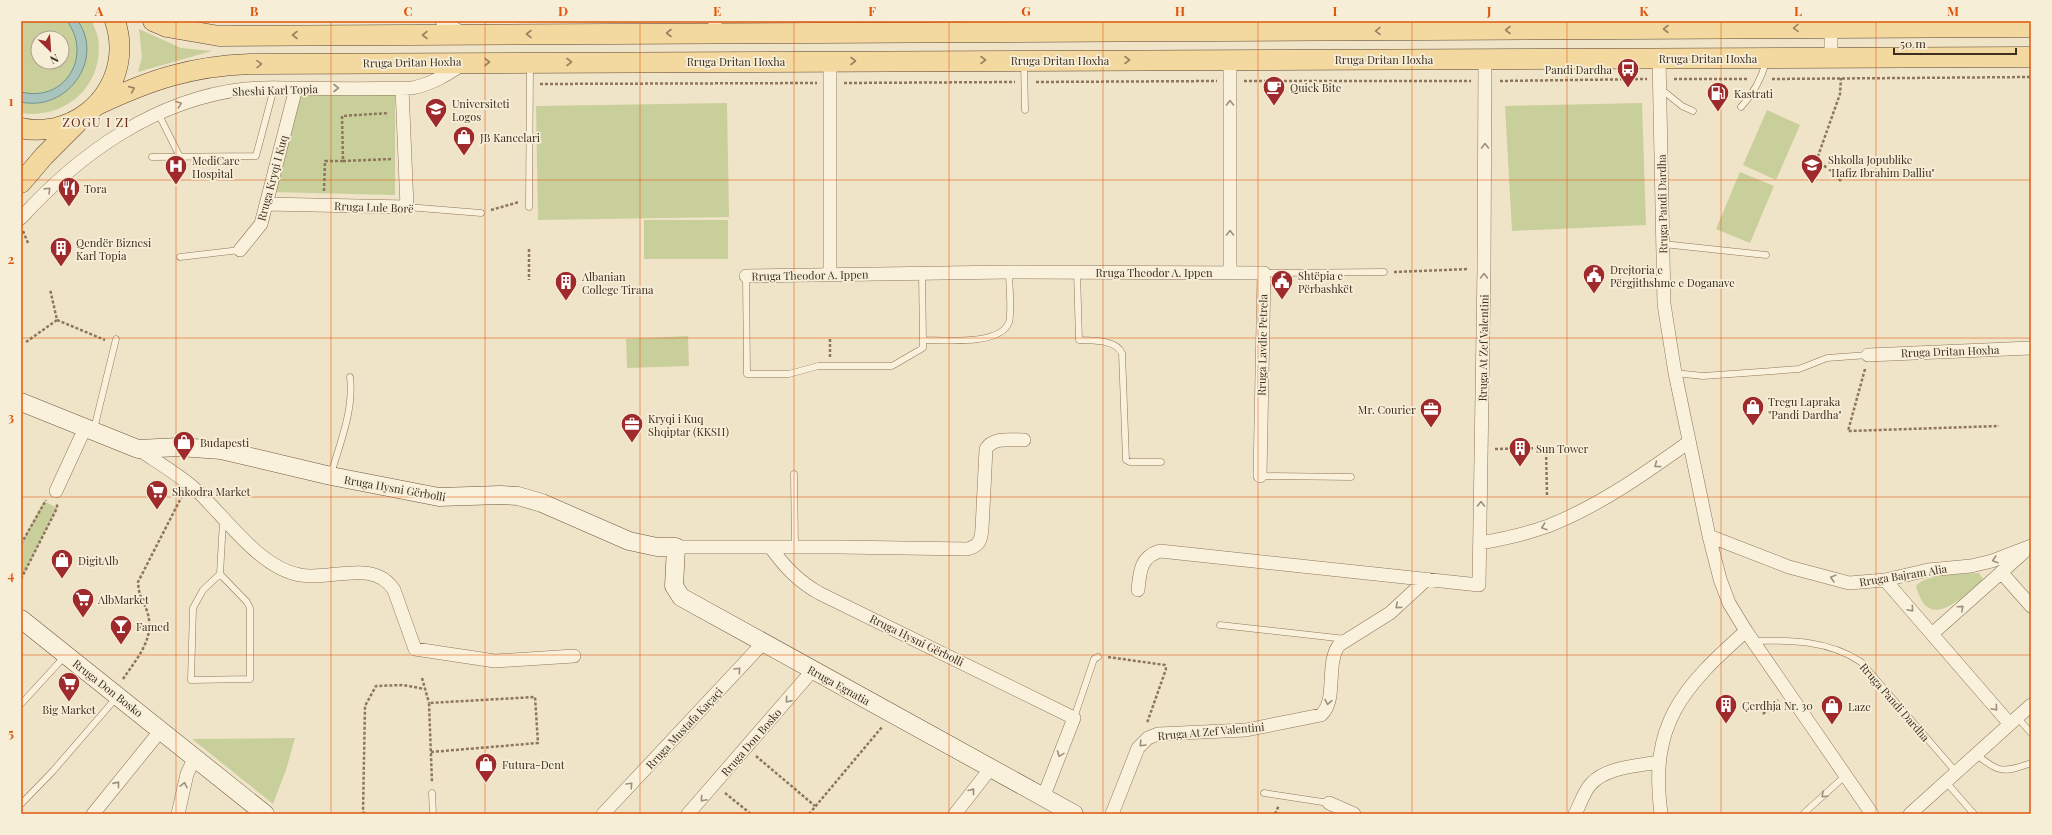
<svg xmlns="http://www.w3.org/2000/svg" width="2052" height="835" font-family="'Playfair Display',serif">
<rect width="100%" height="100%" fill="#f0e4c8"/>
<!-- green -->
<path fill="#c9cf9b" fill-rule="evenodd" d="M21 21H92C94 27 97 33 98 38 105 85 66 120 21 113ZM38 38H62V62H38Z
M139 29 181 48 212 51 138 72 142 57Z
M395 94V195L272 192 300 95Z
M727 103 729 217 538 220 536 106Z
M1642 103 1646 225 1512 231 1505 106Z
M1767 110 1800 125 1776 180 1743 165Z
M1740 172 1774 186 1750 243 1716 229Z
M644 220H728V259H644Z
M688 336 689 366 627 368 626 339Z
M44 501 57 508 21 579V544Z
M1979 573 1983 579 1981 583C1958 600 1928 632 1916 586 1924 574 1964 574 1979 573Z
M295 738 286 770 273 804 192 739Z"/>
<!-- water -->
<path fill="#a9c4bc" stroke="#6f938a" d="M67 21H78C105 61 66 112 21 102V92C65 103 93 56 67 21Z"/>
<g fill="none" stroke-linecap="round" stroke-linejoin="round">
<!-- lane casing -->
<g stroke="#8d765c" stroke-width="7">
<path id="lane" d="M1024 63 1025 110
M1661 89 1682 106 1693 111
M1741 107C1754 93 1761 80 1766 62
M158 113 180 157
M152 157 256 156 274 88
M407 207 481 213
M529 207 530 65
M1663 244 1766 255
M180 257 240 250
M1077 272 1079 340C1092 341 1115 339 1122 353L1126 460 1130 462H1161
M1264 273 1384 272
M922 274 923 340C944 340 1001 346 1009 322 1012 312 1009 284 1009 272
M746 276 747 374H789L818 366H892L923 348V340
M1675 373 1703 376 1799 369 1827 358 1868 355
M94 429 116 339
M331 474C340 443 354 410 350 377
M794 474 795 547
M1260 476 1351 477
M220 574 247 602 250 608V679L191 680 193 608 203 590Z
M220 574 223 521
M1220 625 1346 639
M1752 641C1790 640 1828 640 1861 662L1956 772
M21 704 65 656
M2017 717 2031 733
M1074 718 1094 659 1098 657
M1976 754C1998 773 2004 773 2031 763
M1946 782 1974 814
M432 793 433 814
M1264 793 1329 803
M21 804 53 771 117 697
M1803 814 1845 776"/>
</g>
<!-- street casing -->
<g stroke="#8d765c" stroke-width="14">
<path id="street" d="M442 21 464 34
M715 21V33
M1659 58 1664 304 1675 373 1709 536 1720 579 1729 603 1746 631 1872 814
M1831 58V21
M1230 59V272
M830 61V275
M266 204 407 207 402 88
M21 218C80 153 156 99 245 89 262 87 279 88 296 88 335 89 373 89 412 88 432 84 446 75 463 64
M240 250 261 224 296 88
M746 276 1009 272 1264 273 1260 476
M1868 355 2031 348
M138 449C157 462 178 474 195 489 225 516 259 568 300 575 330 581 374 558 394 590L415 649 495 661 574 656
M56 491 85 428
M1709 536 1789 567 1849 583 1885 580 1928 570 1971 566 1992 561 2031 546
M1480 543C1503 539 1526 534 1548 526 1599 506 1644 474 1689 442
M676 547H840L967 549C979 546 981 541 982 529L986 449C993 437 1011 440 1024 440
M771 548C785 567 798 581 819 593L1074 718 1043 798
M2001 572 2031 606
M1885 580 2009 723
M1138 590C1140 572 1140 557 1160 551L1479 585 1484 268 1485 58
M1932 634 2023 553
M1329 803 1354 814
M93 814 161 730
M178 814 187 774 195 757
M603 814 764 642
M688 814 813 670
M955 814 990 769
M1112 814 1138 748 1148 738 1158 734 1246 730 1321 715C1338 700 1325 664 1339 645L1390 613 1427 579
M1575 814C1580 805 1584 791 1591 784 1606 767 1638 766 1659 762
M1661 814C1649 724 1682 688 1746 631
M1910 814 2031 705"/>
</g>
<!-- secondary casing -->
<g stroke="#6f573f" stroke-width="19">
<path id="secondary" d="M21 402 138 449 179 447 221 450 331 476 439 497 501 495 518 496 542 503 629 541 657 547H676L674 586 681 597 1074 814
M21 619 265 814"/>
</g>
<!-- primary casing -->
<g stroke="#5b4430" stroke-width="21">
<path id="primary" d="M153 21 167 27 219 36 2031 27
M97 105C150 80 191 66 250 64L2031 57
M21 128C32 131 44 130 55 128 103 117 131 68 115 21
M21 183 44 156 77 123"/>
</g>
<!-- path -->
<path stroke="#8d765c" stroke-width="2.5" stroke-dasharray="3 2" stroke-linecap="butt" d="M1674 79H1749
M1772 79 2031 77
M1244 81H1471
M1500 81 1647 79
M1036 82 1217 81
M844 83 1015 82
M540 84 817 83
M343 161 392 159
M1841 181 1817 159 1840 94 1841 78
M324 191 325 161H343L342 116 389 113
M491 210 519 202
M23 231 28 243
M529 249V280
M1394 272 1469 269
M57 320 105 340
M26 342 57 320 50 289
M830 357V337
M1865 369 1848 431 1999 426
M1495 449 1546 448 1547 495
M21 544 46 500
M21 579 57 508V504
M1108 657 1165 665 1166 669 1147 723
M422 678 429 703
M123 679C137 658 156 638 147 611 142 598 139 597 138 582L182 496
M1763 714 1778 700
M431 752 538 743 535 697 429 703 432 783
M756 756 815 806
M725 793 751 814
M365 814 363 812 365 706 376 686 403 685 425 689
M809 814 882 727
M1275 814 1279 805"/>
<!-- lane -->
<use href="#lane" stroke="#faf1dc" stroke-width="6"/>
<!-- street -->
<use href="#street" stroke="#faf1dc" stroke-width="13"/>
<!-- secondary -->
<use href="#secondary" stroke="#faf1dc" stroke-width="18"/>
<!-- primary -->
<use href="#primary" stroke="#f3d9a0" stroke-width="20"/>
</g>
<!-- one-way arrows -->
<defs><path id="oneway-chevron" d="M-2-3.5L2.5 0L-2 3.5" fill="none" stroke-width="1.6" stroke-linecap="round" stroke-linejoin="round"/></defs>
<g stroke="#988460">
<use href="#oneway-chevron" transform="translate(1796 28) rotate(179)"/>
<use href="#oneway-chevron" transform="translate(1666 29) rotate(180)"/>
<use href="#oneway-chevron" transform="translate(1508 30) rotate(180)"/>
<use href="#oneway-chevron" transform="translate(1378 31) rotate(179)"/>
<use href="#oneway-chevron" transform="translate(669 33) rotate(180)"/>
<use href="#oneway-chevron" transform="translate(529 34) rotate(180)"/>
<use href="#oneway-chevron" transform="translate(295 35) rotate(180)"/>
<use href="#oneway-chevron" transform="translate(425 35) rotate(180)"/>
<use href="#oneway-chevron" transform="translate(983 60)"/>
<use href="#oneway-chevron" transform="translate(1127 60)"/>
<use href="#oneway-chevron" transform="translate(853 61)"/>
<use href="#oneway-chevron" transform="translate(487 62)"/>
<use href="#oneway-chevron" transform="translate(569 62)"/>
<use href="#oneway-chevron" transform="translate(259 64) rotate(-1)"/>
<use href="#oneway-chevron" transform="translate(132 89) rotate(-24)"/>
</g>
<g stroke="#9c907e">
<use href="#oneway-chevron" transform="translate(336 88)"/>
<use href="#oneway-chevron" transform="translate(1230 103) rotate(-90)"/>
<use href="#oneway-chevron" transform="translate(179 104) rotate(-20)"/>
<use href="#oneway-chevron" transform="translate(1485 146) rotate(-90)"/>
<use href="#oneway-chevron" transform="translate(48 190) rotate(-44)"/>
<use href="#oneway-chevron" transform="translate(1230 233) rotate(-90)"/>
<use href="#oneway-chevron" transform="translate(1484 276) rotate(-89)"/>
<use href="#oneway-chevron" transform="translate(1657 465) rotate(144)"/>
<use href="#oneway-chevron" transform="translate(1481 504) rotate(-89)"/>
<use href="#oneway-chevron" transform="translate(1544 527) rotate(161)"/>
<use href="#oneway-chevron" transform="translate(1995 560) rotate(162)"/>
<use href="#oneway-chevron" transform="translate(1833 578) rotate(-165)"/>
<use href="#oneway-chevron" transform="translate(1398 606) rotate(139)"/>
<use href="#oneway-chevron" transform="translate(1961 608) rotate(-42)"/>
<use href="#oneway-chevron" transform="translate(1911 609) rotate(49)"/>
<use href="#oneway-chevron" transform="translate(738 670) rotate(-47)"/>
<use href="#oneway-chevron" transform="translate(788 700) rotate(131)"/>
<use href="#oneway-chevron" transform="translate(1328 702) rotate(101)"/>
<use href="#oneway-chevron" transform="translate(1995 708) rotate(49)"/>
<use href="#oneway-chevron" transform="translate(1142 744) rotate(133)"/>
<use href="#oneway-chevron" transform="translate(1060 754) rotate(111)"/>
<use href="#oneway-chevron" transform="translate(117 784) rotate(-51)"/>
<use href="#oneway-chevron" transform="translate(184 785) rotate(-78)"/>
<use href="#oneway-chevron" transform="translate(630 785) rotate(-47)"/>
<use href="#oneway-chevron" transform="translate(972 791) rotate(-52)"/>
<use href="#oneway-chevron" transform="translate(1824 795) rotate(138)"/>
<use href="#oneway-chevron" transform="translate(703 799) rotate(131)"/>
</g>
<!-- grid -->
<path fill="none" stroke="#df570d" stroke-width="1" stroke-opacity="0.55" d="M176 21V814M331 21V814M485 21V814M640 21V814M794 21V814M949 21V814M1103 21V814M1258 21V814M1412 21V814M1567 21V814M1721 21V814M1876 21V814M21 180H2031M21 338H2031M21 497H2031M21 655H2031"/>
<!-- icons -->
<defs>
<g id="bus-pin" transform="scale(1.15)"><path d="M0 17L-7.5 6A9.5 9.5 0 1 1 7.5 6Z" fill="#9e2a2b" stroke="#f7eed8"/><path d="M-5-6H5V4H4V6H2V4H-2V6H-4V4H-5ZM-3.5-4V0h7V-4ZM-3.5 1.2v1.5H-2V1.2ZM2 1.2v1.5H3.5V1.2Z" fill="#fff"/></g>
<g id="cafe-pin" transform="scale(1.15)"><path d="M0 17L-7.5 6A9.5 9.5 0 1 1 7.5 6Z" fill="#9e2a2b" stroke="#f7eed8"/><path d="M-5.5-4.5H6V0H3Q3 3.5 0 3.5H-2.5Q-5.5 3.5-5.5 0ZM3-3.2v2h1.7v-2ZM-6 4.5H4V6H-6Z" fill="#fff"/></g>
<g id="fuel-pin" transform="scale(1.15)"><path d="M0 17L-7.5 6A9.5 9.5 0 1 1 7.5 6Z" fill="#9e2a2b" stroke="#f7eed8"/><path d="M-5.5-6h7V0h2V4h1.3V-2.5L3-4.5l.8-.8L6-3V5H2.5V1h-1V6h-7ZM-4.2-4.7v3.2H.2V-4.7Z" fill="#fff"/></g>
<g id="school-pin" transform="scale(1.15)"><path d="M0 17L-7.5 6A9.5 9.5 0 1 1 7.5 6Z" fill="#9e2a2b" stroke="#f7eed8"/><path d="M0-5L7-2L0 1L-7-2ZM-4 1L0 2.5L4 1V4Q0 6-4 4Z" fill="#fff"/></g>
<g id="shop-pin" transform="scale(1.15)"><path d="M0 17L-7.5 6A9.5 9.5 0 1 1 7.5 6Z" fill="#9e2a2b" stroke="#f7eed8"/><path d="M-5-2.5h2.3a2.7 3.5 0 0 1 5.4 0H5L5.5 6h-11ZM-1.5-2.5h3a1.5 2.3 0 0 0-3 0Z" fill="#fff"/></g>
<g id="hospital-pin" transform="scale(1.15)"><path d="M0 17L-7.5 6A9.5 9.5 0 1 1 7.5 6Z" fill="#9e2a2b" stroke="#f7eed8"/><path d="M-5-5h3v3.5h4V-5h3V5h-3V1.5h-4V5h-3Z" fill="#fff"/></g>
<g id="restaurant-pin" transform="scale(1.15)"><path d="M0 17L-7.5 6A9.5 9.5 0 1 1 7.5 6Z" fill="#9e2a2b" stroke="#f7eed8"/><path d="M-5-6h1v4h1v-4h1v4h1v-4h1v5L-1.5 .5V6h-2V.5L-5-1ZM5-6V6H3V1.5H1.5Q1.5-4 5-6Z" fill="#fff"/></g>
<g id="building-pin" transform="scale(1.15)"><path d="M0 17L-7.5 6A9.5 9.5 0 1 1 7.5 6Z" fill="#9e2a2b" stroke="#f7eed8"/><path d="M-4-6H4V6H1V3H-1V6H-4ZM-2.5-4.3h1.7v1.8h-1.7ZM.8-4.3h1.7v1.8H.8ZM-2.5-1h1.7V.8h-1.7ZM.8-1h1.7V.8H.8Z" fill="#fff"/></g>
<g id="civic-pin" transform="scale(1.15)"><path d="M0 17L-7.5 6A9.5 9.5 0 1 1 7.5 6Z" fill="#9e2a2b" stroke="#f7eed8"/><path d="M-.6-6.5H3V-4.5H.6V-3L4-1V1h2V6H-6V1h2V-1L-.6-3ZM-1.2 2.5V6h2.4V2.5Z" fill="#fff"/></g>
<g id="office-pin" transform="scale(1.15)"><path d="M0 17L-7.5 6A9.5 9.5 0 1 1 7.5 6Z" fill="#9e2a2b" stroke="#f7eed8"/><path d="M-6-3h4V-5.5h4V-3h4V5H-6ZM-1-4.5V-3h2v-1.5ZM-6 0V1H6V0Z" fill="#fff"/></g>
<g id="supermarket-pin" transform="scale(1.15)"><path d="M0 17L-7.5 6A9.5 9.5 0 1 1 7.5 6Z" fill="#9e2a2b" stroke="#f7eed8"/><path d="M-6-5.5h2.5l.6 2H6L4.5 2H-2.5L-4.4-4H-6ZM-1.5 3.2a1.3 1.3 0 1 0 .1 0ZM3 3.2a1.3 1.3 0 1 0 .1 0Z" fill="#fff"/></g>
<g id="bar-pin" transform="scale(1.15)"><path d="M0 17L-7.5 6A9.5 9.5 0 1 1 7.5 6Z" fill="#9e2a2b" stroke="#f7eed8"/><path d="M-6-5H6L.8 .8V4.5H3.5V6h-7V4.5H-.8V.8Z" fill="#fff"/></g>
</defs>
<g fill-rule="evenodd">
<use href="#bus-pin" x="1628" y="69"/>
<use href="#cafe-pin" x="1274" y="87"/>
<use href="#fuel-pin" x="1718" y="93"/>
<use href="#school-pin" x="436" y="109"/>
<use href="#shop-pin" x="464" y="137"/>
<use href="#school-pin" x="1812" y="165"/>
<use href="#hospital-pin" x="176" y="166"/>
<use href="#restaurant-pin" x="69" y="188"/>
<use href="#building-pin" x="61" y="248"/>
<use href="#civic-pin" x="1594" y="275"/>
<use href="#civic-pin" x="1282" y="281"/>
<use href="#building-pin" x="566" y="282"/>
<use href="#shop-pin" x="1753" y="407"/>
<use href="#office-pin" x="1431" y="409"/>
<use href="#office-pin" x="632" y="424"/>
<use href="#shop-pin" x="184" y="442"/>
<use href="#building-pin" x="1520" y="448"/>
<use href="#supermarket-pin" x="157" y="491"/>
<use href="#shop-pin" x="62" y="560"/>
<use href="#supermarket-pin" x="83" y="599"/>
<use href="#bar-pin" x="121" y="626"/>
<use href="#supermarket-pin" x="69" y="683"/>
<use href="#building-pin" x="1726" y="705"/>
<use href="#shop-pin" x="1832" y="706"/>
<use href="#shop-pin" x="486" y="764"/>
</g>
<g text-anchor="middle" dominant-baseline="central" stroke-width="3.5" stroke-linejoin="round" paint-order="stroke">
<!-- street labels -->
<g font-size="11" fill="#3d2e20" stroke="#f7eed8">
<text x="1708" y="58">Rruga Dritan Hoxha</text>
<text x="1384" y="59">Rruga Dritan Hoxha</text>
<text x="1060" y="60">Rruga Dritan Hoxha</text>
<text x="736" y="61">Rruga Dritan Hoxha</text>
<text transform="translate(412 62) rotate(-1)">Rruga Dritan Hoxha</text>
<text transform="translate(275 90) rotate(-2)">Sheshi Karl Topia</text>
<text transform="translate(272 178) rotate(-75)">Rruga Kryqi I Kuq</text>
<text transform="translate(1662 204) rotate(-91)">Rruga Pandi Dardha</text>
<text transform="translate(374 207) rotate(2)">Rruga Lule Borë</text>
<text x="1154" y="272">Rruga Theodor A. Ippen</text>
<text transform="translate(810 275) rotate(-1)">Rruga Theodor A. Ippen</text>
<text transform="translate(1262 345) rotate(-89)">Rruga Lavdie Petrela</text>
<text transform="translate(1483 348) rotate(-89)">Rruga At Zef Valentini</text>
<text transform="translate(1950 351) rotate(-2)">Rruga Dritan Hoxha</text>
<text transform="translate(395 488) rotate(10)">Rruga Hysni Gërbolli</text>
<text transform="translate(1903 575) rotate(-9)">Rruga Bajram Alia</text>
<text transform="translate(917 640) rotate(26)">Rruga Hysni Gërbolli</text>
<text transform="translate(839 685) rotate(29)">Rruga Egnatia</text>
<text transform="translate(108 688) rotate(38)">Rruga Don Bosko</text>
<text transform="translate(1895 702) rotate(49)">Rruga Pandi Dardha</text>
<text transform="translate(684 728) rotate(-47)">Rruga Mustafa Kaçaçi</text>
<text transform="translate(1211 731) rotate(-5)">Rruga At Zef Valentini</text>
<text transform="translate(751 742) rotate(-49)">Rruga Don Bosko</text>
</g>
<!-- poi labels -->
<g font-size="11" fill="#3d2e20" stroke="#f7eed8" text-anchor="start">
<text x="1612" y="69" text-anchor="end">Pandi Dardha</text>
<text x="1290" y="87">Quick Bite</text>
<text x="1734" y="93">Kastrati</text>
<text x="452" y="103">Universiteti<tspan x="452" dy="13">Logos</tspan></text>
<text x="480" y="137">JB Kancelari</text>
<text x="1828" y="159">Shkolla Jopublike<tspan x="1828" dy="13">"Hafiz Ibrahim Dalliu"</tspan></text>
<text x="192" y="160">MediCare<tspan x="192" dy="13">Hospital</tspan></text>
<text x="84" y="188">Tora</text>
<text x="76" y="242">Qendër Biznesi<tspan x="76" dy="13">Karl Topia</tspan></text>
<text x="1610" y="269">Drejtoria e<tspan x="1610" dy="13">Përgjithshme e Doganave</tspan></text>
<text x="1298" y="275">Shtëpia e<tspan x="1298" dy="13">Përbashkët</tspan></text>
<text x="582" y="276">Albanian<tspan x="582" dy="13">College Tirana</tspan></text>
<text x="1768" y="401">Tregu Lapraka<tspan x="1768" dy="13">"Pandi Dardha"</tspan></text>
<text x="1416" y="409" text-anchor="end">Mr. Courier</text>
<text x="648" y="418">Kryqi i Kuq<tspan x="648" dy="13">Shqiptar (KKSH)</tspan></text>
<text x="200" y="442">Budapesti</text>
<text x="1536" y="448">Sun Tower</text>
<text x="172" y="491">Shkodra Market</text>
<text x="78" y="560">DigitAlb</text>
<text x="98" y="599">AlbMarket</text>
<text x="136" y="626">Famed</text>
<text x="1742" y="705">Çerdhja Nr. 30</text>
<text x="1848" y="706">Laze</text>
<text x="69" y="709" text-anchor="middle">Big Market</text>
<text x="502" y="764">Futura-Dent</text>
</g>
<!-- quarter labels -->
<g font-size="13" letter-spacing="1" fill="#6b2e1e" stroke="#f7eed8">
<text x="96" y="121">ZOGU I ZI</text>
</g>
</g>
<!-- border -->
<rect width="2052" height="835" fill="none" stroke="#f7eed8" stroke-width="44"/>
<!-- north arrow -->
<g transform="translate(50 50) rotate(155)"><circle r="19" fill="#f7eed8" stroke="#ada18e"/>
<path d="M0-3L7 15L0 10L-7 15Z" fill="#9e2a2b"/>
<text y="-6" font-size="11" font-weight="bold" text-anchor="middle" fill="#3d2e20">N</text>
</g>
<!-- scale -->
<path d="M1894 48v6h122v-6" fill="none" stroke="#3d2e20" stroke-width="2"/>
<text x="1900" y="48" font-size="12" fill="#3d2e20" stroke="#f7eed8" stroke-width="3" paint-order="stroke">50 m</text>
<rect x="22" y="22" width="2008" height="791" fill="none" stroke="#df570d" stroke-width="1.5"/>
<g font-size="13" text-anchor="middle" font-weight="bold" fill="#df570d">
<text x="99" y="16">A</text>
<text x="254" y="16">B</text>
<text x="408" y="16">C</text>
<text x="563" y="16">D</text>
<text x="717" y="16">E</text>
<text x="872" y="16">F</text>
<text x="1026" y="16">G</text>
<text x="1180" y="16">H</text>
<text x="1335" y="16">I</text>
<text x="1489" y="16">J</text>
<text x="1644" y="16">K</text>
<text x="1798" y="16">L</text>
<text x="1953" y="16">M</text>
<text x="11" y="106">1</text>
<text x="11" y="264">2</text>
<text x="11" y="422">3</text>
<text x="11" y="580">4</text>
<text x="11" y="738">5</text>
</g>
</svg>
